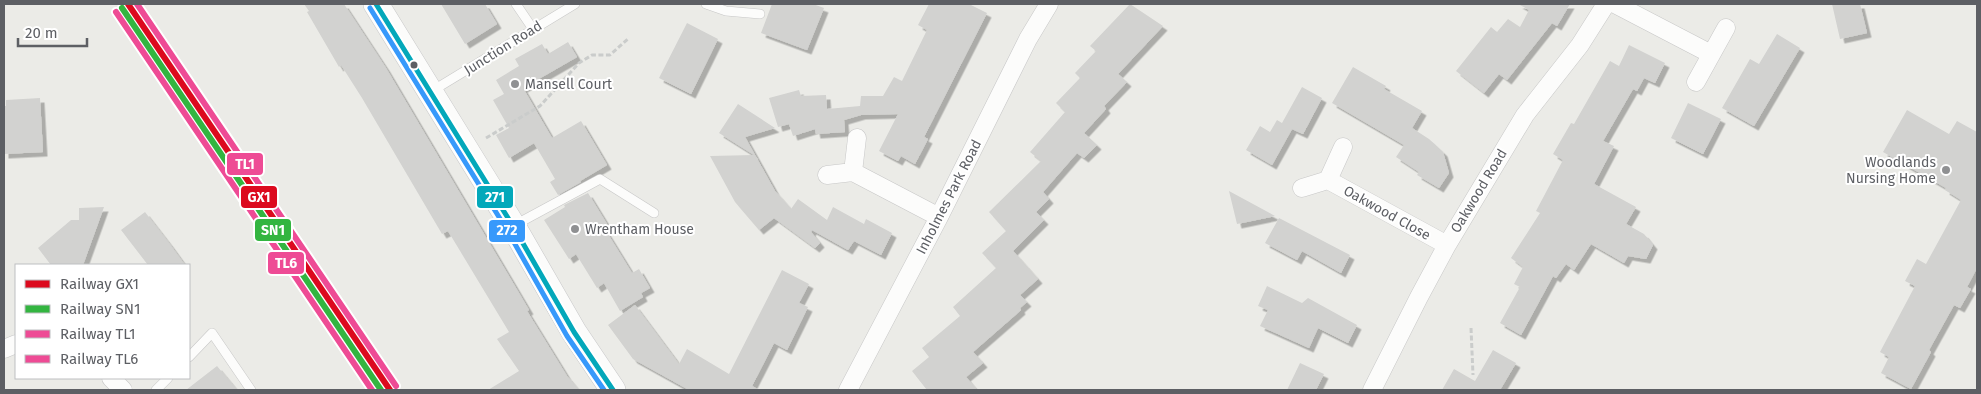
<svg xmlns="http://www.w3.org/2000/svg" width="1981" height="394" font-family="'Fira Sans',sans-serif">
<defs>
<filter id="shadow"><feDropShadow dx="4.5" dy="4.5" stdDeviation="0" flood-color="#0004"/></filter>
</defs>
<rect width="100%" height="100%" fill="#ebebe7"/>
<!-- building -->
<path fill="#d2d2d0" filter="url(#shadow)" d="M304 4H344L386 68 529 310 527 311 567 376 579 390H488L519 371 497 339 509 332 448 231 442 234 362 98 341 65 339 67 307 12 309 11Z
M441 4H485L497 24 465 44Z
M772 4H813L824 8 807 50 761 33Z
M929 4H969L987 13 924 137 928 139 915 164 901 156 898 161 879 151 898 114 861 115 844 120 845 132 816 134 815 129 793 136 789 124 778 127 769 98 799 90 801 96 826 95 827 109 860 106 861 96H883L894 77 902 81 927 30 918 25Z
M1130 4 1163 26 1118 74 1127 82 1104 106 1106 109 1084 133 1097 145 1084 158 1077 153 1043 192 1049 199 1036 212 1044 220 1013 251 1038 279 1020 295 1027 302 1020 308 1021 310 973 352 983 363 966 377 977 390H927L912 371 929 357 922 348 960 316 953 307 996 268 982 253 1006 231 989 212 1041 161 1030 152 1065 112 1056 103 1080 78 1075 73 1096 51 1090 46Z
M1518 4H1570L1557 26 1552 23 1507 80 1499 74 1484 93 1456 71 1491 27 1497 32 1508 19 1520 27 1529 10Z
M1832 4H1860L1867 33 1840 39Z
M687 23 718 39 691 94 659 78Z
M1777 34 1800 48 1754 126 1722 108 1750 59 1759 64Z
M568 42 577 57 523 88 552 138 581 121 607 165 580 181 581 182 558 195 550 182 555 179 534 143 509 158 496 135 509 128 493 100 504 94 496 80 519 66 515 59 542 44 548 54Z
M1629 45 1665 63 1655 83 1644 78 1637 91 1633 89 1603 141 1614 146 1594 184 1636 207 1626 224 1644 234 1653 245 1646 259 1628 256 1624 263 1591 244 1574 270 1566 264 1556 278 1553 276 1521 335 1500 323 1520 287 1514 284 1523 267 1511 258 1540 213 1536 211 1563 160 1553 154 1571 123 1574 124 1610 61 1619 66Z
M1353 67 1386 86 1384 89 1422 111 1412 128 1429 139 1443 152 1449 173 1439 188 1417 175 1419 172 1396 157 1404 145 1332 103Z
M1302 87 1322 98 1303 134 1292 129 1272 165 1246 150 1260 126 1270 132 1277 120 1282 123Z
M40 98 43 152 4 154V106H6V100Z
M1688 103 1721 119 1703 154 1671 138Z
M738 104 775 128 745 137 775 191 791 209 798 199 827 220 833 207 864 224 866 219 892 233 881 255 854 241 848 250 812 230 811 232 820 243 815 248 774 218 759 230 735 202 710 156 754 155 719 133Z
M1907 110 1949 134 1957 121 1977 132V268L1967 287 1971 289 1960 308 1954 305 1929 350 1931 352 1911 389 1881 373 1889 357 1880 352 1915 286 1905 281 1917 259 1926 264 1961 200 1945 190 1946 188 1883 152Z
M1229 191 1275 216 1237 224Z
M588 193 607 224 603 226 632 273 639 269 650 288 641 293 643 297 620 311 604 283 597 288 576 254 569 259 544 220 565 207 564 205Z
M104 207 83 265H51L38 248 71 220H79V208Z
M145 212 169 243 185 265H148L121 230Z
M1279 218 1350 255 1341 273 1302 251 1297 260 1265 243Z
M782 270 809 284 799 303 808 307 787 350 774 343 752 386 759 390H689L633 359 608 325 635 305 679 364 687 349 729 374Z
M1267 286 1302 303 1308 298 1357 325 1348 343 1318 328 1309 348 1260 326 1268 310 1258 306Z
M1493 350 1516 363 1500 390H1442L1454 369 1475 381Z
M1300 363 1324 374 1316 390H1287Z
M217 366 237 390H186Z"/>
<g fill="none" stroke-linecap="round" stroke-linejoin="round">
<!-- lane casing -->
<g stroke="#c7c7c7" stroke-width="10">
<path id="lane" d="M516 4 533 29
M706 4 726 11 760 14
M432 91 575 4
M513 226 600 179 654 213
M189 357 212 333 251 390
M156 390 168 378"/>
</g>
<!-- street casing -->
<g stroke="#c7c7c7" stroke-width="19">
<path id="street" d="M1615 4 1711 54
M1696 82 1726 28
M853 172 857 138
M827 175 853 172 939 217
M1328 180 1343 147
M1302 188 1328 180 1447 245
M4 349 16 344
M111 378 123 390
M848 390 939 217 1028 39 1049 4
M1372 390 1419 297 1447 245 1525 115 1580 45 1606 4"/>
</g>
<!-- secondary casing -->
<g stroke="#c7c7c8" stroke-width="26">
<path id="secondary" d="M376 4 513 226 574 332 613 390"/>
</g>
<!-- path -->
<path stroke="#cacccb" stroke-width="3" stroke-dasharray="5 2.5" stroke-linecap="butt" d="M486 138 540 106 579 63 592 55H610L629 38
M1471 328 1473 375"/>
<!-- lane -->
<use href="#lane" stroke="#fcfcfb" stroke-width="9"/>
<!-- street -->
<use href="#street" stroke="#fcfcfb" stroke-width="18"/>
<!-- secondary -->
<use href="#secondary" stroke="#fcfcfb" stroke-width="25"/>
<!-- bus-1 casing -->
<g stroke="#fff" stroke-width="9">
<path id="bus-1" d="M376 4 513 226 574 332 613 390"/>
</g>
<!-- bus-2 casing -->
<g stroke="#fff" stroke-width="9">
<path id="bus-2" d="M370 8 507 230 567 336 604 390"/>
</g>
<!-- bus-1 -->
<use href="#bus-1" stroke="#03a8ba" stroke-width="5"/>
<!-- bus-2 -->
<use href="#bus-2" stroke="#3799fb" stroke-width="5"/>
<!-- rail-1 casing -->
<g stroke="#fff" stroke-width="10">
<path id="rail-1" d="M128 4 390 390"/>
</g>
<!-- rail-2 casing -->
<g stroke="#fff" stroke-width="10">
<path id="rail-2" d="M122 8 381 390"/>
</g>
<!-- rail-3 casing -->
<g stroke="#fff" stroke-width="10">
<path id="rail-3" d="M137 4 396 386"/>
</g>
<!-- rail-4 casing -->
<g stroke="#fff" stroke-width="10">
<path id="rail-4" d="M116 12 372 390"/>
</g>
<!-- rail-1 -->
<use href="#rail-1" stroke="#dc0a1e" stroke-width="6"/>
<!-- rail-2 -->
<use href="#rail-2" stroke="#33b540" stroke-width="6"/>
<!-- rail-3 -->
<use href="#rail-3" stroke="#ee4b95" stroke-width="6"/>
<!-- rail-4 -->
<use href="#rail-4" stroke="#ee4b95" stroke-width="6"/>
</g>
<!-- markers -->
<circle fill="#5d5f64" stroke="#fff" stroke-width="2" cx="414" cy="65" r="4.5"/>
<g fill="#8f9092" stroke="#fff" stroke-width="2">
<circle cx="515" cy="84" r="5"/>
<circle cx="1946" cy="170" r="5"/>
<circle cx="575" cy="229" r="5"/>
</g>
<g text-anchor="middle" dominant-baseline="central" stroke-width="4" stroke-linejoin="round" paint-order="stroke">
<!-- street labels -->
<g font-size="14" fill="#5d5f64" stroke="#fff">
<text transform="translate(503 48) rotate(-32)">Junction Road</text>
<text transform="translate(1479 191) rotate(-59)">Oakwood Road</text>
<text transform="translate(949 197) rotate(-63)">Inholmes Park Road</text>
<text transform="translate(1387 213) rotate(29)">Oakwood Close</text>
</g>
<!-- poi labels -->
<g font-size="14" fill="#5d5f64" stroke="#fff" text-anchor="start">
<text x="525" y="84">Mansell Court</text>
<text x="1936" y="162" text-anchor="end">Woodlands<tspan x="1936" dy="16">Nursing Home</tspan></text>
<text x="585" y="229">Wrentham House</text>
</g>
</g>
<g stroke="#fff" stroke-width="2">
<rect x="226" y="152" width="38" height="24" rx="5" fill="#ee4b95"/>
<rect x="476" y="185" width="38" height="24" rx="5" fill="#03a8ba"/>
<rect x="240" y="185" width="38" height="24" rx="5" fill="#dc0a1e"/>
<rect x="254" y="218" width="38" height="24" rx="5" fill="#33b540"/>
<rect x="488" y="219" width="38" height="24" rx="5" fill="#3799fb"/>
<rect x="267" y="251" width="38" height="24" rx="5" fill="#ee4b95"/>
</g>
<g font-size="14" text-anchor="middle" font-weight="bold" fill="#fff">
<text x="245" y="169">TL1</text>
<text x="495" y="202">271</text>
<text x="259" y="202">GX1</text>
<text x="273" y="235">SN1</text>
<text x="507" y="235">272</text>
<text x="286" y="268">TL6</text>
</g>
<!-- border -->
<rect width="1981" height="394" fill="none" stroke="#5d5f64" stroke-width="10"/>
<!-- legend -->
<rect x="15" y="264" width="175" height="115" fill="#ffffff" stroke="#bebfc1"/>
<rect x="25" y="280" width="25" height="8" fill="#dc0a1e" stroke="#bebfc1"/>
<text x="60" y="289" font-size="15" fill="#5d5f64">Railway GX1</text>
<rect x="25" y="305" width="25" height="8" fill="#33b540" stroke="#bebfc1"/>
<text x="60" y="314" font-size="15" fill="#5d5f64">Railway SN1</text>
<rect x="25" y="330" width="25" height="8" fill="#ee4b95" stroke="#bebfc1"/>
<text x="60" y="339" font-size="15" fill="#5d5f64">Railway TL1</text>
<rect x="25" y="355" width="25" height="8" fill="#ee4b95" stroke="#bebfc1"/>
<text x="60" y="364" font-size="15" fill="#5d5f64">Railway TL6</text>
<!-- scale -->
<path d="M18 38v8h69v-8" fill="none" stroke="#5d5f64" stroke-width="2.5"/>
<text x="25" y="38" font-size="15" fill="#5d5f64" stroke="#ffffff" stroke-width="4" paint-order="stroke">20 m</text>
</svg>
